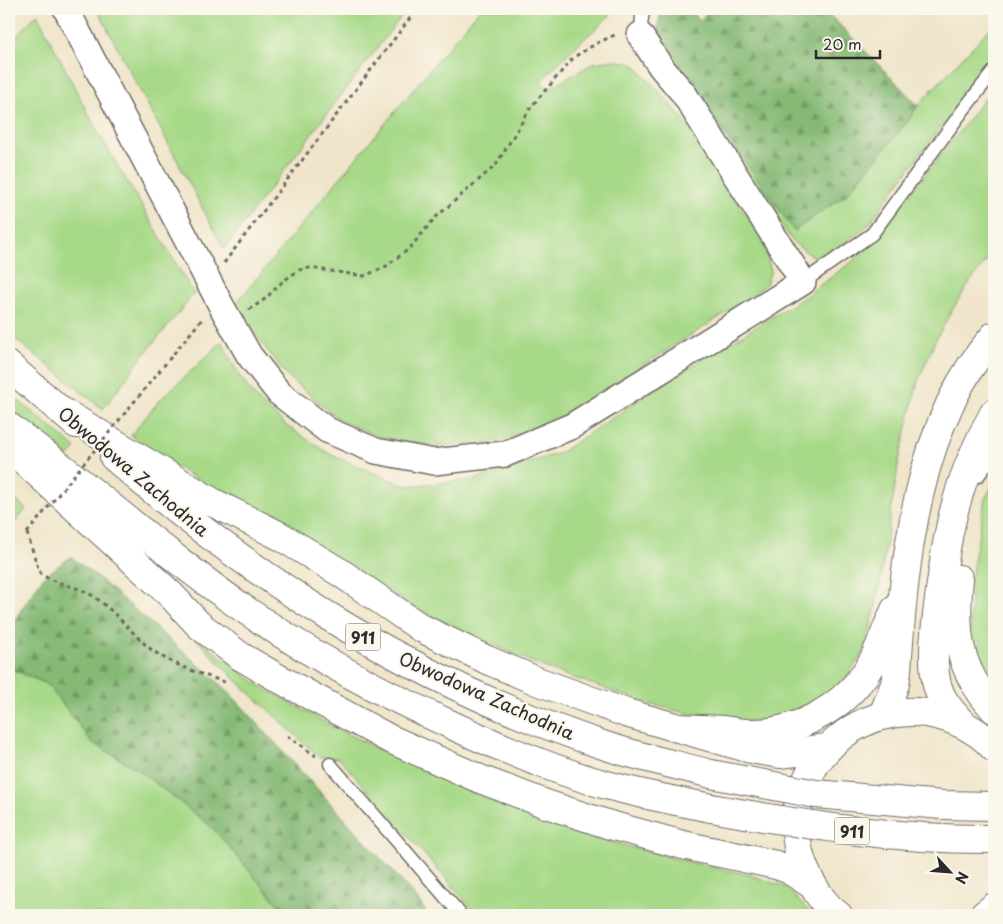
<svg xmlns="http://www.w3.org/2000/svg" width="1003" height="924" font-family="'Playpen Sans',sans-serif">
<defs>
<pattern id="forest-firs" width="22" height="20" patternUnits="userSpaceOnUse" patternTransform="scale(1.25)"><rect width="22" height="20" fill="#85b974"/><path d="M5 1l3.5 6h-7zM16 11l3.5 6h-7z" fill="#6d975f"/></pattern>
</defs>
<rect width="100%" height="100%" fill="#fbf7ec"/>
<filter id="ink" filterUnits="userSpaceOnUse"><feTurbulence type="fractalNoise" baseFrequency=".02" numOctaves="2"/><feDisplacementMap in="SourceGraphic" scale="10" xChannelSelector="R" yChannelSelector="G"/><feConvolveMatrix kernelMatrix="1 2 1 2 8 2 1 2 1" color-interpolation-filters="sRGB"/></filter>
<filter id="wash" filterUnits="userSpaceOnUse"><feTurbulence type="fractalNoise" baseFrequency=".0096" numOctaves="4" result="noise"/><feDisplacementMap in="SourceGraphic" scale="20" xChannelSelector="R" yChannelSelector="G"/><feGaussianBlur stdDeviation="1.12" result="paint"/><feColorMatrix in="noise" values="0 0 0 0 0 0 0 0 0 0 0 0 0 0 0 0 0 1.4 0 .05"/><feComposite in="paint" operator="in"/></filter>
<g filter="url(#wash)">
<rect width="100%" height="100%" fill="#f0e5ca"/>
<!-- green -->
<path fill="#a7d988" stroke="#69825a" d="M97 9H407L224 249Z
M480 9H616C592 34 563 55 541 82L549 89 593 63 615 60 634 64 686 122 762 239 771 271 766 284 748 299 557 420 496 443 432 446 380 437 341 421 287 376 234 306Z
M37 14 96 129 194 294 142 357 103 409 9 334V45Z
M994 24V62L986 70 923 150 869 224 832 254 813 257 793 242 699 96 909 120 918 105Z
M994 86V251L970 282 952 310 936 339 918 381 899 460 877 601 865 650 845 680 808 709 761 722 705 718 646 703 548 669 472 636 407 603 166 461 131 435 159 401 222 342 240 377 255 397 287 426 331 455 405 486 473 480 560 453 667 381 800 300 857 258 950 144Z
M9 393 76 448 68 457 9 408Z
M994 482V682L983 668 970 638 971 578 985 499Z
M9 494 26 509 9 530Z
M189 632 257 684 335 728 447 782 567 831 689 862 750 875 785 887 813 915H478L339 758 319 757 238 682Z
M9 668 47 684 92 742 140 771 212 827 287 915H9Z"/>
<!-- forest -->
<path fill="url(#forest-firs)" stroke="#587250" d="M661 9H689L700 20 710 9H824L918 105 909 120 847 194 794 231 669 54 658 29Z
M71 557 96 576 226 689 416 897 428 915H287L212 827 140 771 92 742 47 684 9 668V644L13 622 44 576Z"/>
</g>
<g filter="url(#ink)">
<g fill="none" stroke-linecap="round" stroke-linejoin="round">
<!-- service casing -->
<g stroke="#706c63" stroke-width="15">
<path id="service" d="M640 35 643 9
M803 282 872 234 964 109 994 71
M978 476 994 454
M330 764 461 915"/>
</g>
<!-- minor casing -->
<g stroke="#706c63" stroke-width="28">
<path id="minor" d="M66 9 223 309 249 355 279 393 327 430 376 451 434 462 505 454 572 426 803 282 684 94 661 67 640 35"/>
</g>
<!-- primary casing -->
<g stroke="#706c63" stroke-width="30">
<path id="primary" d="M9 366 76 424
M63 412 214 503 280 536 341 573 421 628 487 660 537 681 626 713 751 749 780 754 827 748
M9 427C90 486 164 554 247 611 313 656 383 694 456 727 504 749 553 770 603 784 639 794 675 801 711 808
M9 447 170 594 199 625 240 656 278 678 388 738 480 779 546 804 610 825 683 845 776 865 788 869 811 884
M114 457C258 584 426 688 609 747 643 758 677 765 711 774
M838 915C825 907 811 884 805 870 767 781 856 687 947 718 964 724 982 734 994 748
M984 915 994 907"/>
</g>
<!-- motorway casing -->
<g stroke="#706c63" stroke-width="30">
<path id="motorway" d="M959 579C954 632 957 668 994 709
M883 715 895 684 897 671C904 560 917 423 994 336
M962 723C952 712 941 701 937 685 931 660 935 631 938 606 943 569 947 532 958 497 966 467 980 439 994 413
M678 728C693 729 708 729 724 730 731 731 739 733 747 733 795 735 845 708 870 666 880 649 886 629 895 610"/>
</g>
<!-- path -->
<path stroke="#706c63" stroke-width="3" stroke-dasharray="4 4" stroke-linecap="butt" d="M224 263 417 9
M249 310 265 299 282 282 299 270 310 268 364 276 385 267 409 249 435 218 496 165 531 107 574 57 597 43 617 34
M143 391 203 318
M27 533 39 571C47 583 75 585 90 594 112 608 128 629 147 646 169 665 200 673 227 683
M287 736 316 756"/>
<!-- service -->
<use href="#service" stroke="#fff" stroke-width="12"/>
<!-- minor -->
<use href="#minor" stroke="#fff" stroke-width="25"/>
<!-- primary -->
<use href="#primary" stroke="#fff" stroke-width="28"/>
<!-- motorway -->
<use href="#motorway" stroke="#fff" stroke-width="28"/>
<!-- primary-bridge casing -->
<g stroke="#706c63" stroke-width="30" stroke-linecap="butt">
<path id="primary-bridge" d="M711 774 816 794 942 805 994 806
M711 808C805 825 898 840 994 839"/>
</g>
<!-- path-bridge -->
<path stroke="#706c63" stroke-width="3" stroke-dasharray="4 4" stroke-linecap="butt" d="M27 533 143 391"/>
<!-- primary-bridge -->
<use href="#primary-bridge" stroke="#fff" stroke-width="28"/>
</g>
</g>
<g text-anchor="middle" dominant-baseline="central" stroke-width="4.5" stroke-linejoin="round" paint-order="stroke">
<!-- shield labels -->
<g fill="#fbf7ec" stroke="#696865" stroke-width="1">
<rect x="345.5" y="623.5" width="35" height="27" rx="4"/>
<rect x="834.5" y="817.5" width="35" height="27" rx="4"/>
</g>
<g font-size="16" font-weight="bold" fill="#2b2b2b">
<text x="363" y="637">911</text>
<text x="852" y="831">911</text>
</g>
<!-- street labels -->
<g font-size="18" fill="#2b2b2b" stroke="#fbf7ec">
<text transform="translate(134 471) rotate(40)">Obwodowa Zachodnia</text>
<text transform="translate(487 695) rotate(24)">Obwodowa Zachodnia</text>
</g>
</g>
<!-- margin -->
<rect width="1003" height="924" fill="none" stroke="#fbf7ec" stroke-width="30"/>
<!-- north arrow -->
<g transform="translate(950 872) rotate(116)" stroke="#fbf7ec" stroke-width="4" paint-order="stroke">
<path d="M0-4L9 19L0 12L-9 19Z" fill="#2b2b2b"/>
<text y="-8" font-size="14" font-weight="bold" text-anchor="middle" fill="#2b2b2b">N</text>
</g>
<!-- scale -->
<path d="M816 50v8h64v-8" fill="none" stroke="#2b2b2b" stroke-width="2.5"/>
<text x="823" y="50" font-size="15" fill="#2b2b2b" stroke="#fbf7ec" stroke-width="4" paint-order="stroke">20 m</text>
</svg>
